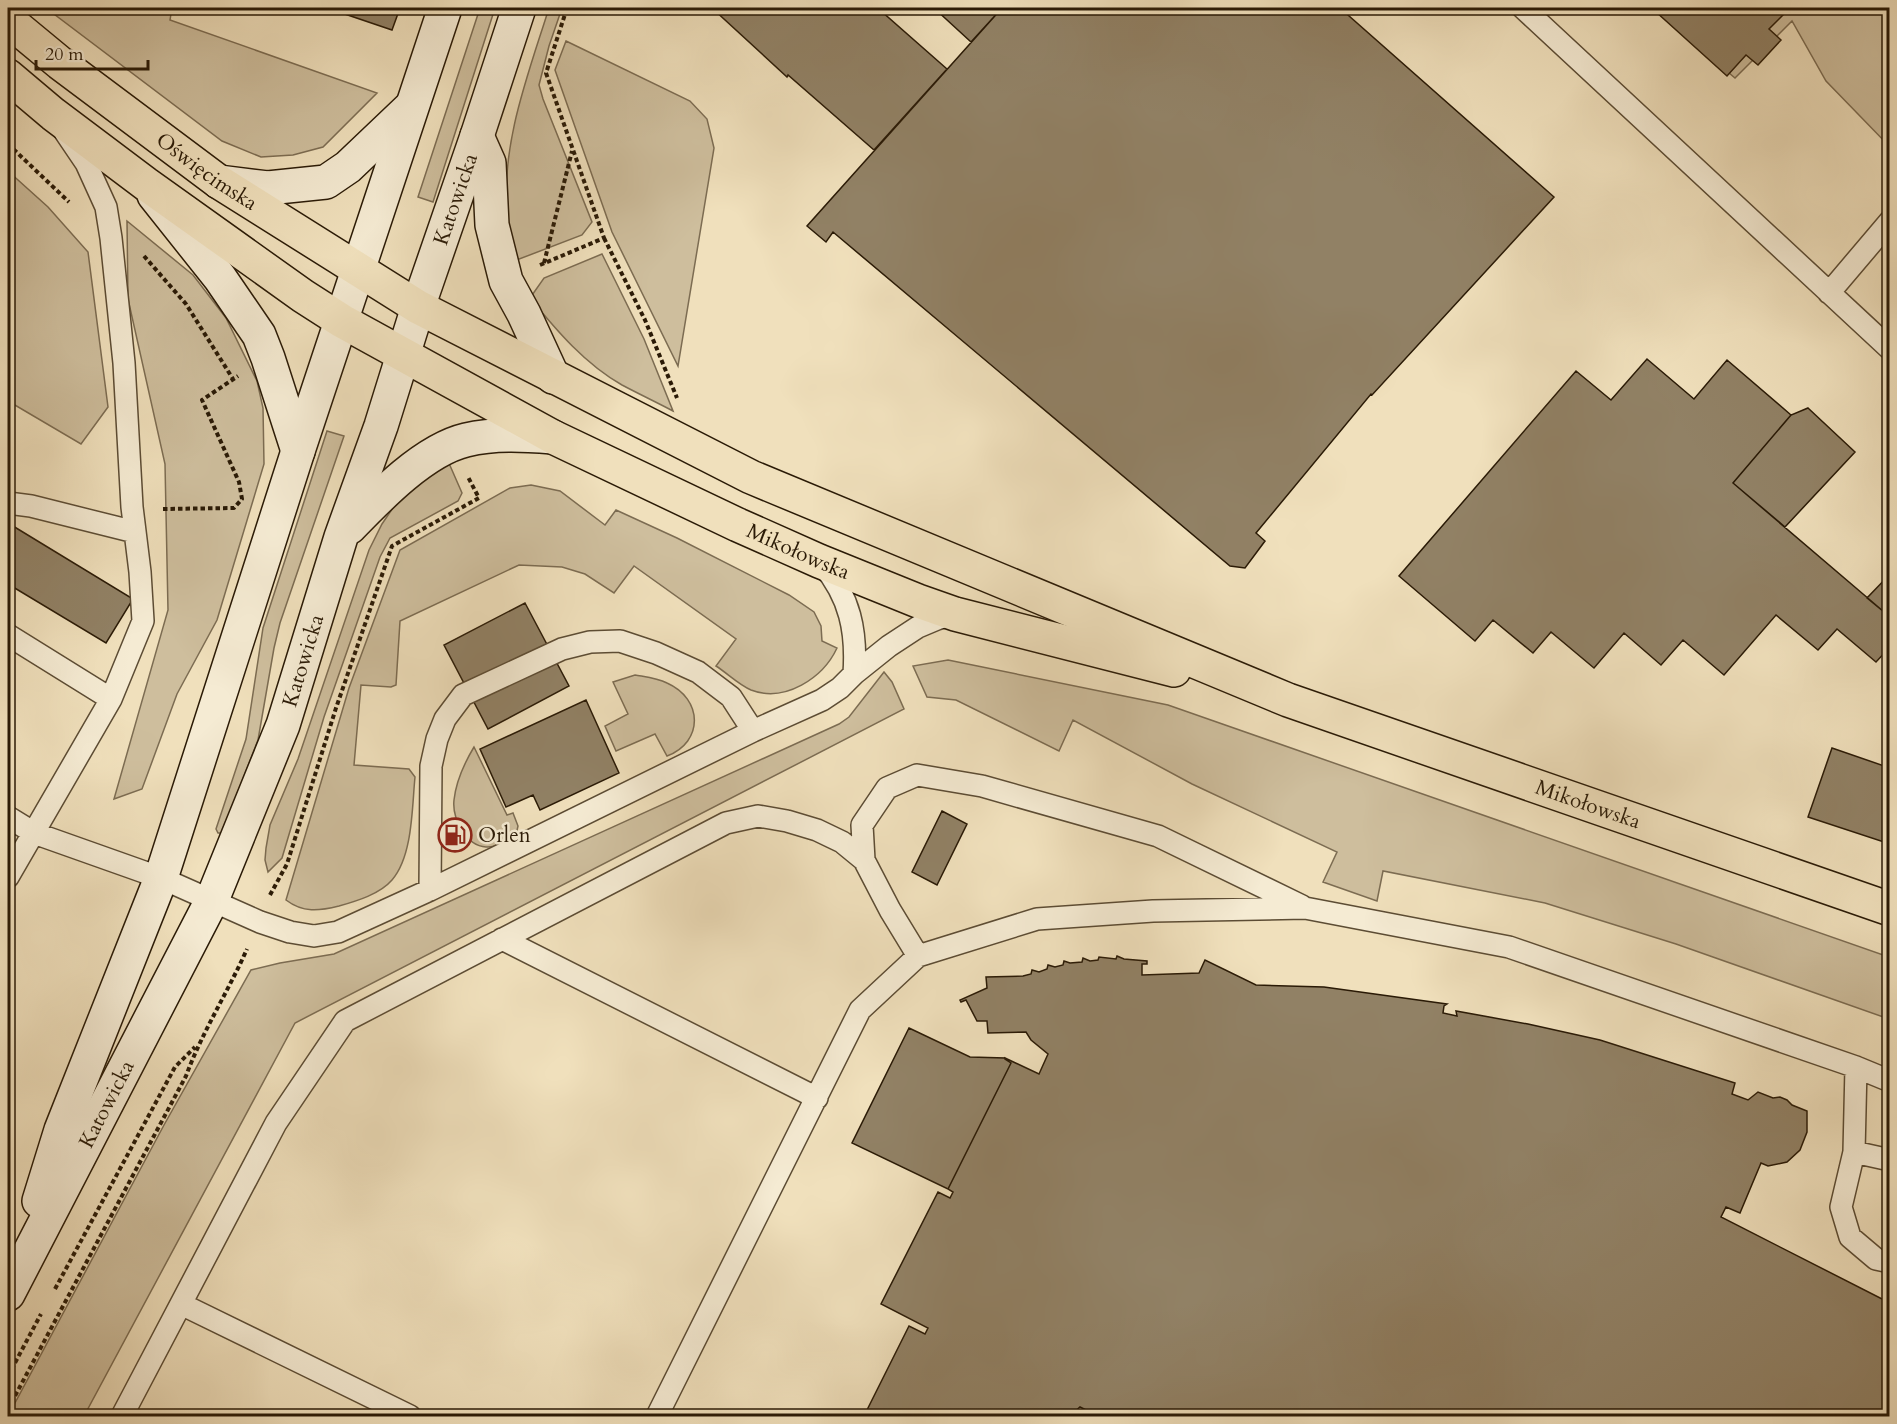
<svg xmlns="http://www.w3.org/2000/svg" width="1897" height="1424" font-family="Cardo,serif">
<rect width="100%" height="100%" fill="#f0e0bc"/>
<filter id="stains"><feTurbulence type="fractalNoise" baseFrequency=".00333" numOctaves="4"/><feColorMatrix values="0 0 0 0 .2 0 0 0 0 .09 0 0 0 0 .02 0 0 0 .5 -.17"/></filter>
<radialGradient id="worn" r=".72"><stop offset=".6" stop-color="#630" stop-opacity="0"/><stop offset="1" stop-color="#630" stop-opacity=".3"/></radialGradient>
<!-- green -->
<path fill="#cebe9d" stroke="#7c6c52" stroke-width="1.5" d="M46 8H172L170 20 377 93 323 147 293 155 261 157 222 141Z
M480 8H495L433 202 418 197Z
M549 8H562L549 46 539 85 543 99 592 222 582 235 514 261C512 246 508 231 507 215 501 143 528 75 549 8Z
M1652 8H1889V146L1826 81 1792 21 1735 78Z
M566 41 690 101 707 119 714 148 678 366 612 232 555 70Z
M8 171 48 207 88 252 108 407 81 444 8 401Z
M127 221 193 275 226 318 257 381 263 408 264 464 217 620 177 694 142 789 114 799 168 610 165 464 128 299Z
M602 254 644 339 673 411C656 402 639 394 622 385 585 364 557 331 530 298L544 278Z
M327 431 344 436 280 623 274 648 258 740 226 823 222 833H218L216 829 246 739 263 628Z
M448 461 462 493 458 501 390 538 380 557 324 717 282 858 268 872 265 860 266 848 270 825 298 759 369 550 382 524 399 499Z
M531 485 560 491 605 525 616 510 677 538 789 595 814 612 821 626 822 641 837 648C823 678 785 703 751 690 739 685 727 673 716 666L736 639 634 566 614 593 585 574 562 567 519 565 400 621 396 685 391 687 361 685 354 765 409 769 415 777C412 806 413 856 392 880 380 894 357 901 339 906 319 911 303 913 286 900L349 688 400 550 510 488Z
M948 660 1168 705 1889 957V1019L1676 944 1545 903 1383 871 1377 901 1323 882 1337 852 1192 784 1073 720 1059 751 956 700 927 697 913 666Z
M884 672 892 682 904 709 295 1023 84 1416H8L164 1125 251 970 280 963 334 954 839 724 849 717Z
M635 675C646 677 657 678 667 683 703 699 704 742 667 756L655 734 616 751 605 726 628 714 613 682Z
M474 747 507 815 513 813 518 826 516 835C507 840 497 848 486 847 466 846 452 818 454 800 456 782 465 762 474 747Z"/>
<!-- building -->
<path fill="#918165" stroke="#2a1a06" stroke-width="1.5" d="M334 8H400L392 30 333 10Z
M712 8H883L880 10 947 69 874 150 788 75 787 77Z
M934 8H1002L971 42Z
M1002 8H1340L1554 197 1372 395 1371 394 1256 533 1265 541 1245 568 1230 566 833 232 826 242 807 226Z
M1658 8H1790L1769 29 1781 40 1758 65 1746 55 1727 76 1655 11Z
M1647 359 1694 399 1727 360 1791 415 1733 483 1890 617V647L1876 662 1837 629 1818 650 1776 615 1724 675 1683 640 1661 665 1624 633 1594 668 1551 632 1533 653 1493 620 1475 641 1399 576 1576 371 1611 400Z
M1808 408 1855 452 1785 527 1733 483 1791 415Z
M8 523 133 599 106 643 8 584Z
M1890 574V617L1867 598Z
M525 603 569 686 488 729 444 645Z
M8 687 12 709 8 716Z
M586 700 619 773 540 810 533 795 506 807 480 749Z
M1832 748 1890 768V844L1808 817Z
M942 811 967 824 937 885 912 872Z
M1117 956 1124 959 1147 961V964H1142V975L1199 973 1205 960 1256 985 1324 987 1447 1004 1444 1006 1443 1013 1457 1016 1456 1011 1528 1024 1600 1040 1735 1083 1732 1094 1748 1100 1758 1092 1773 1098 1780 1097 1787 1100 1792 1105 1807 1111V1132L1800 1150 1787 1162 1768 1166 1761 1163 1740 1213 1726 1207 1721 1217 1890 1303V1416H1098L1080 1407 1070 1416H864L909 1326 925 1334 928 1328 881 1304 938 1192 950 1198 953 1192 948 1189 1011 1063 1005 1059V1058L1039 1074 1048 1054 1031 1040 1026 1032 988 1033 987 1021H977L966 1000 961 1002 960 1000 987 988 986 977 1023 976 1031 974 1032 970 1039 972 1047 969 1048 965 1055 967 1063 965 1064 961 1070 963 1082 962 1083 958 1090 961 1098 960 1099 957 1116 959Z
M909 1028 970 1057 1005 1058V1059L1011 1063 948 1189 852 1143Z"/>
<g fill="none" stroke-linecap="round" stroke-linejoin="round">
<!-- lane casing -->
<g stroke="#5c4c34" stroke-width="24">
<path id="lane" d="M1523 8 1890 349
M1829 293 1890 221
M8 503 31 506 135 532
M822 564C850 597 857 631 854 674
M8 635 111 699
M8 817 34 833 161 878 260 922 290 932 314 936 338 932 430 890 753 731 822 700 840 688 854 674 889 646 918 627 937 619 954 614
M8 877 111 699 143 621 140 572 132 507 124 363 111 238 106 207 86 163 65 132
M430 890 431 766 437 739 445 719 463 695 562 649 590 642 620 641 656 653 698 672 731 697 753 731
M502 939 817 1098
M918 956 890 910 864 860 862 825 887 788 917 775 982 786 1158 836 1302 906
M1856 1067 1854 1152 1841 1207 1850 1237 1876 1259 1890 1262
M1854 1152 1890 1160
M181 1304 410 1416
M122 1416 276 1123 345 1021 726 823 758 816 787 821 817 830 842 842 864 860
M657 1416 860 1010 918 956 1037 919 1153 911 1305 908 1509 947 1856 1067 1890 1081"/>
</g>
<!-- secondary casing -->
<g stroke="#2a1a06" stroke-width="36">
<g id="secondary">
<path d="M477 136 489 163 492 225 506 281 524 314 553 377"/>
<path d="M219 182 268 188 326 182 348 167 410 108"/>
<path d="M154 195 220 278 259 335 268 358 298 451"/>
<path d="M350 527C379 497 424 450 466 440 495 433 524 435 553 437"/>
<path d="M39 1201 61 1130 161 878 298 451 445 8"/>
<path id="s1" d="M8 1294 212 900 283 725 341 537 381 426 418 307 477 136 519 8"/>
</g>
</g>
<!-- primary casing -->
<g stroke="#2a1a06" stroke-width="36">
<g id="primary">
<path id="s2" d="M8 20 60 63 219 182 418 307 751 477 1288 700 1890 909"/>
<path id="s3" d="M8 76 53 114 146 184 303 296 342 321 553 437 738 525 819 561 918 601 955 614 1174 670"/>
</g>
</g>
<!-- path -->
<path stroke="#2a1a06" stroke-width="4" stroke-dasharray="4.5 3" stroke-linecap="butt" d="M8 144 69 202
M604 238 645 320 677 398
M144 256 186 304 233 379
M544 263 572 151
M540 265 604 238 546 73 567 8
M163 509 234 508 242 499 239 482 202 400 238 376
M270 895 287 864 336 708 392 546 479 498 468 477
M55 1289 175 1067 195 1047
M8 1376 41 1314
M8 1409 186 1076C202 1032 228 992 247 949"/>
<!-- lane -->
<use href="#lane" stroke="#f5ebd3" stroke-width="21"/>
<!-- secondary -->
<use href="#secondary" stroke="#f5ebd3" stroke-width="33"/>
<!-- primary -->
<use href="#primary" stroke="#f0e0bc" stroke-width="33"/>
</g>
<!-- icons -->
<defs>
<g id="fuel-ring" transform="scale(1.725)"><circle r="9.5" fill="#f5ebd3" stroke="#8f2418" stroke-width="1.5"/><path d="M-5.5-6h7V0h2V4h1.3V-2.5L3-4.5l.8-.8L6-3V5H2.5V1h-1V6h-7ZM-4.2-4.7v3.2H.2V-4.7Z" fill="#8f2418"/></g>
</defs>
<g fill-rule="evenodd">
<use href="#fuel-ring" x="455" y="835"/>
</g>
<g text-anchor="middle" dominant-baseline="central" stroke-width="5" stroke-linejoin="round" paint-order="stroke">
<!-- street labels -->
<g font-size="21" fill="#2a1a06" stroke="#f5ebd3">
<text stroke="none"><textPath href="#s2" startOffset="250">Oświęcimska</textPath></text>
<text stroke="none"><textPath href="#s1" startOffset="1186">Katowicka</textPath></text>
<text stroke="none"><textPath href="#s3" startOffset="926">Mikołowska</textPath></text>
<text stroke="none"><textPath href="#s1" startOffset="700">Katowicka</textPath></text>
<text stroke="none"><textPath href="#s2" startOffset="1774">Mikołowska</textPath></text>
<text stroke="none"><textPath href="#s1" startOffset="214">Katowicka</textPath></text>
</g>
<!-- poi labels -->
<g font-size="21" fill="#2a1a06" stroke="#f5ebd3" text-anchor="start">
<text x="478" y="835">Orlen</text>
</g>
</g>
<!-- margin -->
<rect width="1897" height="1424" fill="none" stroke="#f0e0bc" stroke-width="30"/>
<rect x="9" y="9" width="1879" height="1406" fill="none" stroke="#2a1a06" stroke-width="3"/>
<rect x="15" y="15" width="1867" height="1394" fill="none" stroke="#2a1a06" stroke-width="1.5"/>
<!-- scale -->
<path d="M36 60v9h112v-9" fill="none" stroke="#2a1a06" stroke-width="3"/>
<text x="45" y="60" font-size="18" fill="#2a1a06" stroke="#f5ebd3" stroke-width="4.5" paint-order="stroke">20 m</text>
<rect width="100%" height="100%" filter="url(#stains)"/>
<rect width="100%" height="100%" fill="url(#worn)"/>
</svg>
